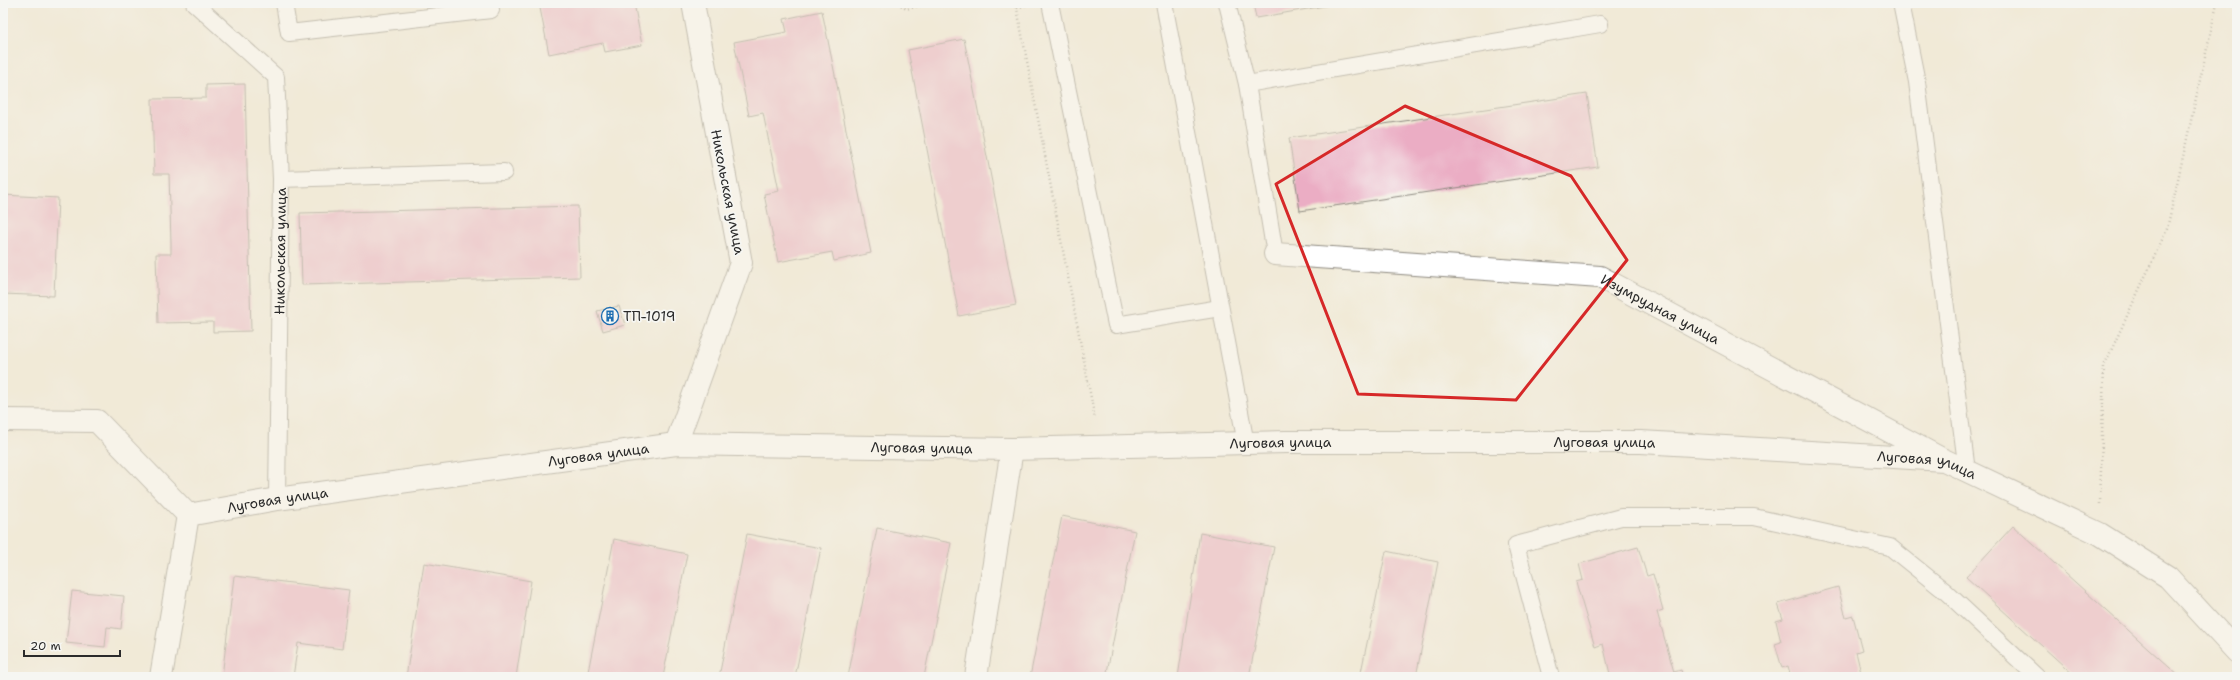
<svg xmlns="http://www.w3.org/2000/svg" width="2240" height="680" font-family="'Shantell Sans',sans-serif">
<rect width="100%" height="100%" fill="#f6f6f2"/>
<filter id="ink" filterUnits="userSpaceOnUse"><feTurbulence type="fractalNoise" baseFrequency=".025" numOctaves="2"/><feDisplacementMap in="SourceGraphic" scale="8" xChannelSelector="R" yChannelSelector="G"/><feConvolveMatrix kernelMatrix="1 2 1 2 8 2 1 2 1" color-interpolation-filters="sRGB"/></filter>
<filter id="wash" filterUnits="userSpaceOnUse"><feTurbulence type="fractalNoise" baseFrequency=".012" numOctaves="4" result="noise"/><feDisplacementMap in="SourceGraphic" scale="16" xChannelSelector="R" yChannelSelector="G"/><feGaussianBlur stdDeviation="0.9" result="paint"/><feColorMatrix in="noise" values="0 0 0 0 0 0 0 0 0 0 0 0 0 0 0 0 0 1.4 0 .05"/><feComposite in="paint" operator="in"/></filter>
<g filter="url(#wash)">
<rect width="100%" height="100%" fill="#f1ead7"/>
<g id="blocks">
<!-- building -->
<path fill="#ebadc4" d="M539 3H634L642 45 605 52 603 43 549 54Z
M1253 3H1336V4L1256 18Z
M822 11 871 253 834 261 832 252 778 262 764 194 779 191 763 113 749 116 734 42 787 32 784 19Z
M964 39 1016 305 959 316 908 50Z
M245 84 251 331 213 332V322L158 323 156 254H171V243L169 174H154L152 99 206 98V85Z
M1587 94 1598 167 1300 211 1289 138Z
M3 195 58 198 54 296 3 294Z
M578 206 580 277 302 285 300 213Z
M619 306 625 325 603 331 597 311Z
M1062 516 1135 531 1106 677H1030Z
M2013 526 2180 677H2076L1966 577Z
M877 528 951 543 924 677H848Z
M1200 533 1274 547 1249 677H1178Z
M747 534 821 548 795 677H719Z
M614 539 687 554 663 677H587Z
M1638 547 1647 576 1653 574 1663 610 1657 612 1674 672 1681 670 1683 677H1604L1610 674 1603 644 1595 647 1576 582 1583 580 1579 564Z
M1386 551 1438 562 1416 677H1360Z
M424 563 531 581 516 677H406Z
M234 576 349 590 342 649 298 643 293 677H222Z
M1838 587 1846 618 1853 616 1862 650 1856 652 1862 677H1791L1788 666 1782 668 1775 644 1781 642 1776 621 1783 619 1778 604Z
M72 591 124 596 121 629 107 627 105 647 66 643Z"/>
</g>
</g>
<g filter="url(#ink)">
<use href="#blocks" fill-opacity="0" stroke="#8e8a81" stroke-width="1"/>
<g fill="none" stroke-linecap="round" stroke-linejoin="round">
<!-- lane casing -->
<g stroke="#8e8a81" stroke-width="18">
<g id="lane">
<path d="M194 3 276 77 281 179"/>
<path d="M284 3 289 33 491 10 490 3"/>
<path d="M1050 3 1116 325 1220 308"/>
<path d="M1164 3 1246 444"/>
<path d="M1227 3 1247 84 1275 254"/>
<path d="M1901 3 1917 82 1967 471"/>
<path d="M1247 84 1600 24"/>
<path id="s1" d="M277 499 281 179 504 172"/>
<path d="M1551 677 1516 545 1621 517H1754L1890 547 1946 592 2037 677"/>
</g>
</g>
<!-- street casing -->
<g stroke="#8e8a81" stroke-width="24">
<g id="street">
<path id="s2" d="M1275 254 1600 277 1938 457"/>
<path d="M3 420 97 421 188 515"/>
<path d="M676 444 741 263 693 3"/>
<path id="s3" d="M161 677 188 515 277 499 676 444 1012 449 1286 442H1641L1944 460 2100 534 2168 577 2237 652"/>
<path d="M976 677 1012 449"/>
</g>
</g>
<!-- path -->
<path stroke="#8e8a81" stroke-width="2.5" stroke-dasharray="1 3" stroke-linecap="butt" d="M898 3 906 9 933 3
M1016 3 1095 419
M1017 8 1026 5
M2100 504 2104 366 2167 229 2217 3"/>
<!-- lane -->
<use href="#lane" stroke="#fff" stroke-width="16"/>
<!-- street -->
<use href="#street" stroke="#fff" stroke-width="22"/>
</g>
</g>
<!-- marked area -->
<path d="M0 0H2240V680H0ZM1405 106 1571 176 1627 260 1516 400 1358 394 1276 184Z" fill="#f1ead7" fill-opacity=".55" fill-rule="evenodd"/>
<path fill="none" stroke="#d62828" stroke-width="3" stroke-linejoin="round" d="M1405 106 1571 176 1627 260 1516 400 1358 394 1276 184Z"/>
<!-- icons -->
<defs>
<g id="building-ring" transform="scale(0.9)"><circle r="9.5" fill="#f6f6f2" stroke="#1f6fb2" stroke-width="1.5"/><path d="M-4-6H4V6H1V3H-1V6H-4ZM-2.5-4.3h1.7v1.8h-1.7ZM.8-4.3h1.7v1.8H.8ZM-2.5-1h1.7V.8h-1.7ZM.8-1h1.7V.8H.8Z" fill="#1f6fb2"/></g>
</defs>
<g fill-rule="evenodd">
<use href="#building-ring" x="610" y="316"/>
</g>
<g text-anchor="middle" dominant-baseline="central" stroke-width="3.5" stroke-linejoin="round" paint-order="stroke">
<!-- street labels -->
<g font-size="14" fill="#2b2b2b" stroke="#f6f6f2">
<text transform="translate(728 192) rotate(79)">Никольская улица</text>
<text stroke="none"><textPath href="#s1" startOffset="248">Никольская улица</textPath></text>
<text stroke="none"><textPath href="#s2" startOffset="394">Изумрудная улица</textPath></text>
<text stroke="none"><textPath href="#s3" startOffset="1262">Луговая улица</textPath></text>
<text stroke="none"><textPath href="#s3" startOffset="1586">Луговая улица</textPath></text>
<text stroke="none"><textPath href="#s3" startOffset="903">Луговая улица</textPath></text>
<text stroke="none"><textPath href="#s3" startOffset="579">Луговая улица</textPath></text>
<text stroke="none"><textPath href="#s3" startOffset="1910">Луговая улица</textPath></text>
<text stroke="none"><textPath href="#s3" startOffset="255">Луговая улица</textPath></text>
</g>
<!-- poi labels -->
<g font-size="14" fill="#2b2b2b" stroke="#f6f6f2" text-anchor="start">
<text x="623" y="316">ТП-1019</text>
</g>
</g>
<!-- margin -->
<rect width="2240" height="680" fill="none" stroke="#f6f6f2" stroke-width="16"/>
<!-- scale -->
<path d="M24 650v6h96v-6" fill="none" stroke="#2b2b2b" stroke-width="2"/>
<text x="30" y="650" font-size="12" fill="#2b2b2b" stroke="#f6f6f2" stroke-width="3" paint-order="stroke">20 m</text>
</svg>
